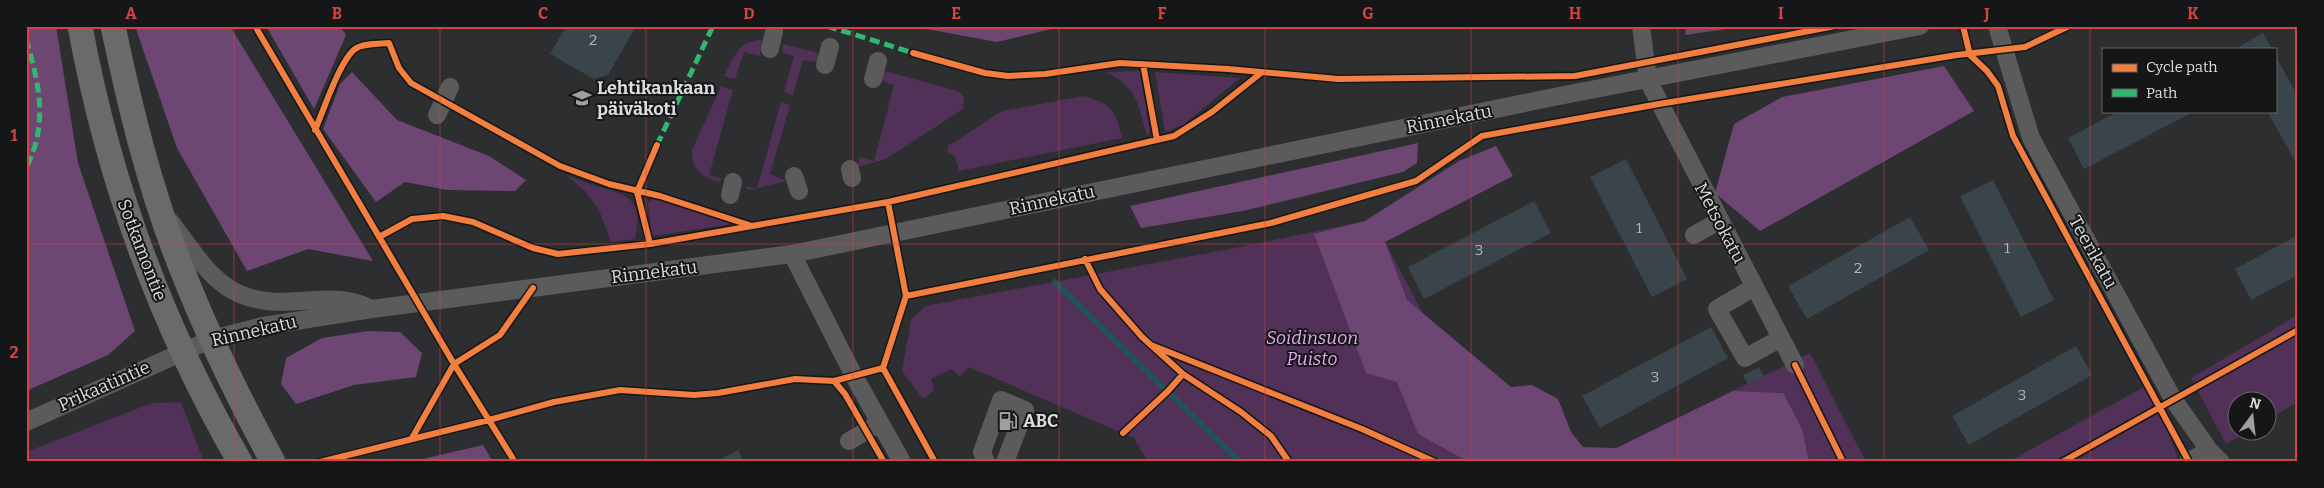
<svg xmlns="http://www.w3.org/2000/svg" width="2324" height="488" font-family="Bitter,serif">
<rect width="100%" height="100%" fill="#2c2e30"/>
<!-- green -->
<path fill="#513157" d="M761 40 764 45 759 56 744 52 735 79 724 76C734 58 738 41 761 40Z
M782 44 816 52 818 56V59L814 62 803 60 793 95 784 92 794 56 783 53Z
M885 71 958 91 964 97 963 109 886 159 857 167 860 157 874 161 894 85 882 81 880 77 882 72Z
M1140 71 1150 133 1147 136C1138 104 1138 88 1106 72Z
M1155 72 1240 78 1183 125 1165 132Z
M721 86 733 90 709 175 723 179 719 182C703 177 691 169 692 150Z
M1083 96C1111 103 1116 111 1122 138L959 171 955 156 948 153V146L1002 111Z
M781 102 790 105 770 174 787 181 750 190 747 189 745 186 757 188Z
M566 175C575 178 583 182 592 185 626 194 644 197 635 239L611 242 599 210 585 191Z
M653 198 731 222 733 224 652 236 648 203Z
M1365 221 1385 242 1502 462H1148L1134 438 969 367 960 377 951 369 931 379 934 390 923 399 902 371 911 320 925 306 1245 246Z
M2298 315V402L2267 420 2266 400H2236V430L2249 431 2226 444 2191 378Z
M1810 353 1866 462H1587Z
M2144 387 2160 407 2178 460 2008 462Z
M181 402 204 462H26V452L152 403Z"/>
<!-- forest -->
<path fill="#6d4673" d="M26 26H56L78 163 135 331 108 355 26 391Z
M135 26H230L373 261 308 249 247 271 177 148Z
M266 26H340L346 35 314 109Z
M910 26H1064L997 42Z
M1686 26H1748L1685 35Z
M1944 66 1974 111 1760 231 1715 193 1734 124 1782 97Z
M352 72 397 120 489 156 526 180 515 191 447 190 405 182 376 202 323 129 340 84Z
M1418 143 1417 163 1403 172 1243 211 1141 228 1130 206Z
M1496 146 1513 176 1385 242 1407 300 1511 387 1532 385 1558 399 1571 432 1583 447 1617 448 1733 391 1783 393 1802 429 1809 462H1469L1418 434 1397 382 1366 373 1314 234 1365 221 1459 161Z
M368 331 400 332 422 353 416 377 354 385 296 404 281 384 286 358 322 338Z
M483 445 493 462H410Z"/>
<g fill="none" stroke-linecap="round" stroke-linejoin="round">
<!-- stream -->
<path stroke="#215458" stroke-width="5.5" d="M1055 282 1240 462"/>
</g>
<!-- building -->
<path fill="#39454b" d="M566 26H636L608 75 594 79 550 54Z
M2263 33 2272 49H2235Z
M2275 55 2298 96V166L2267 111H2275Z
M2119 111H2195L2084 169 2068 138Z
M1626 159 1687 279 1652 297 1590 177Z
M1993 180 2054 300 2021 317 1960 196Z
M1534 201 1551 233 1424 299 1408 267Z
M1910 217 1929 250 1807 319 1788 286Z
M2298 235V275L2251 300 2235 269Z
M1711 327 1728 358 1600 428 1582 396Z
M2076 346 2092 375 1969 445 1952 416Z
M1759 367 1764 376 1748 385 1743 375Z
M1004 404 1022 411 1015 430 997 423Z
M738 450 744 462H716Z"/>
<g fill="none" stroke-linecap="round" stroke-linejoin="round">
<!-- minor -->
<path stroke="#5b5b5b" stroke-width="18" d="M1641 26 1648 80 1795 365
M1997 26 2031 138 2173 399 2209 450 2221 462
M770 49 774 32
M825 65 830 47
M873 79 878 61
M437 115 450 87
M850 169 852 178
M794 176 799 191
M730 195 733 182
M171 222C209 274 227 308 299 301 322 299 346 297 367 307
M1694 235 1719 221
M792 254 854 376 902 462
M1754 287 1717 309 1745 358 1781 338
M26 422 212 339 263 326 372 309 792 254 1554 97 1920 26
M849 441 880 423
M986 462 982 452 1001 400 1025 410 1005 462
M2188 462 2209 450 2213 459"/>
<!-- highway -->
<path stroke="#686a6b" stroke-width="25" d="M80 26C108 179 162 327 240 462
M113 26C130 107 150 190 181 267 207 334 239 399 273 462"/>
<!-- quiet -->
<path stroke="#33b770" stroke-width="5" stroke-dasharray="10 5" stroke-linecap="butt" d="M827 26 913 53
M26 39C39 84 49 123 26 168
M657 145 713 26"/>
<!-- cycleway casing -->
<g stroke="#151617" stroke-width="9">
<path id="cycleway" d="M255 26 454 364 515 462
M1963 26 1970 55 1987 71 1998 86 2013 136 2189 462
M913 53 985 73 1008 76 1045 74 1120 63 1228 69 1338 79 1575 76 1835 26
M1143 64 1157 140
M315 130C323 112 340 60 355 49 363 43 380 44 389 43L399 68 411 83 560 166 609 184 660 196 752 226
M379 237 412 219 443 216 473 222 533 248 558 254 650 244 888 202 1174 136 1212 112 1261 73
M650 244 637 192 657 145
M1085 259 1100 289 1142 337 1183 374 1241 412 1271 436 1289 462
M906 296 1271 223 1416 181 1482 136 1659 104 1957 55 2025 47 2069 26
M1151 345 1362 429 1435 462
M1795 365 1843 462
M883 368 935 462
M834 381 845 394 884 462
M1123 433 1168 391 1183 374
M412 438 454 364 500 335 533 288
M320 462 489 420 554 402 620 390 694 395 718 393 795 379 834 381 883 368 906 296 888 202
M2062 462 2298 330"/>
</g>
<!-- cycleway -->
<use href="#cycleway" stroke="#f27e40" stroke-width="6"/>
</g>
<!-- grid -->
<path fill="none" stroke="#d74343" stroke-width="1" stroke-opacity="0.55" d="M234 26V462M440 26V462M646 26V462M853 26V462M1059 26V462M1265 26V462M1471 26V462M1678 26V462M1884 26V462M2090 26V462M26 244H2298"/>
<!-- icons -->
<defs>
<g id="school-bare" transform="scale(1.5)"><path d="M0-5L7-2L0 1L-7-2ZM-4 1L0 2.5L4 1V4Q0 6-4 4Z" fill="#9e9fa1" stroke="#151617" stroke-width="2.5" paint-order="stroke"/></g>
<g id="fuel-bare" transform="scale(1.5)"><path d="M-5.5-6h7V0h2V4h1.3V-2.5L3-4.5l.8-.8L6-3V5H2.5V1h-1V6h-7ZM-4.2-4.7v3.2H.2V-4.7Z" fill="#9e9fa1" stroke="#151617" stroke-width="2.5" paint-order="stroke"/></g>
</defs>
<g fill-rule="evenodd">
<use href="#school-bare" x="582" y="98"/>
<use href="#fuel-bare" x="1008" y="421"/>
</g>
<g text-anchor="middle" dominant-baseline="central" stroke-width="4" stroke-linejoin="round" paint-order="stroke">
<!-- number labels -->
<g font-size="15" fill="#b2b6b9">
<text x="593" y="40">2</text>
<text x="1639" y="228">1</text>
<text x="2007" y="248">1</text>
<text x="1479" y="250">3</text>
<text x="1858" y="268">2</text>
<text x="1655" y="377">3</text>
<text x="2022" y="395">3</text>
</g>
<!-- poi labels -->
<g font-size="18" font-weight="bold" fill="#dbdcde" stroke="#151617" text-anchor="start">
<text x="597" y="88">Lehtikankaan<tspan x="597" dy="21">päiväkoti</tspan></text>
<text x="1023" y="421">ABC</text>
</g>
<!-- street labels -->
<g font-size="18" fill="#dbdcde" stroke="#151617">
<text transform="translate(1449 119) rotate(-11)">Rinnekatu</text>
<text transform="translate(1052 200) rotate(-12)">Rinnekatu</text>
<text transform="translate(1720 223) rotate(62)">Metsokatu</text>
<text transform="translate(142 250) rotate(69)">Sotkamontie</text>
<text transform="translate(2093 252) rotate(61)">Teerikatu</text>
<text transform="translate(654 272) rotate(-7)">Rinnekatu</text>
<text transform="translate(254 331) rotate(-13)">Rinnekatu</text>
<text transform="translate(104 386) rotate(-24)">Prikaatintie</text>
</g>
<!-- park labels -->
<g font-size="18" font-style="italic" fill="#e6a5f1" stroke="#151617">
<text x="1312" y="338">Soidinsuon<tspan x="1312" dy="21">Puisto</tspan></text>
</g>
</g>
<!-- border -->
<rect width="2324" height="488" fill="none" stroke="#151617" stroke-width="55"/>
<!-- legend -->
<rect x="2102" y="48" width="175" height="65" fill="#151617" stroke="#646567"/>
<rect x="2112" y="64" width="25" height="8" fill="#f27e40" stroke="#646567"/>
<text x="2146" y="72" font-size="15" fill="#dbdcde">Cycle path</text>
<rect x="2112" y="89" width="25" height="8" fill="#33b770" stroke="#646567"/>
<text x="2146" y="98" font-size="15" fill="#dbdcde">Path</text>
<!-- north arrow -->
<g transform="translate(2252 416) rotate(15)"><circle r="24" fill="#151617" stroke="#646567"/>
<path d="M0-4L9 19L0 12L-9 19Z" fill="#9e9fa1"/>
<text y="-8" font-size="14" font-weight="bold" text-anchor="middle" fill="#dbdcde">N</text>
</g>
<rect x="28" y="28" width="2268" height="432" fill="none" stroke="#d74343" stroke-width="2"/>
<g font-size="16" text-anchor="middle" font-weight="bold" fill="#d74343">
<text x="131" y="19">A</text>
<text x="337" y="19">B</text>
<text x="543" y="19">C</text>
<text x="749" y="19">D</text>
<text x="956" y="19">E</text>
<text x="1162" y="19">F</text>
<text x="1368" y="19">G</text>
<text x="1575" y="19">H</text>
<text x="1781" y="19">I</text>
<text x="1987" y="19">J</text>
<text x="2193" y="19">K</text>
<text x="14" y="141">1</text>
<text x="14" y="358">2</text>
</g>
</svg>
